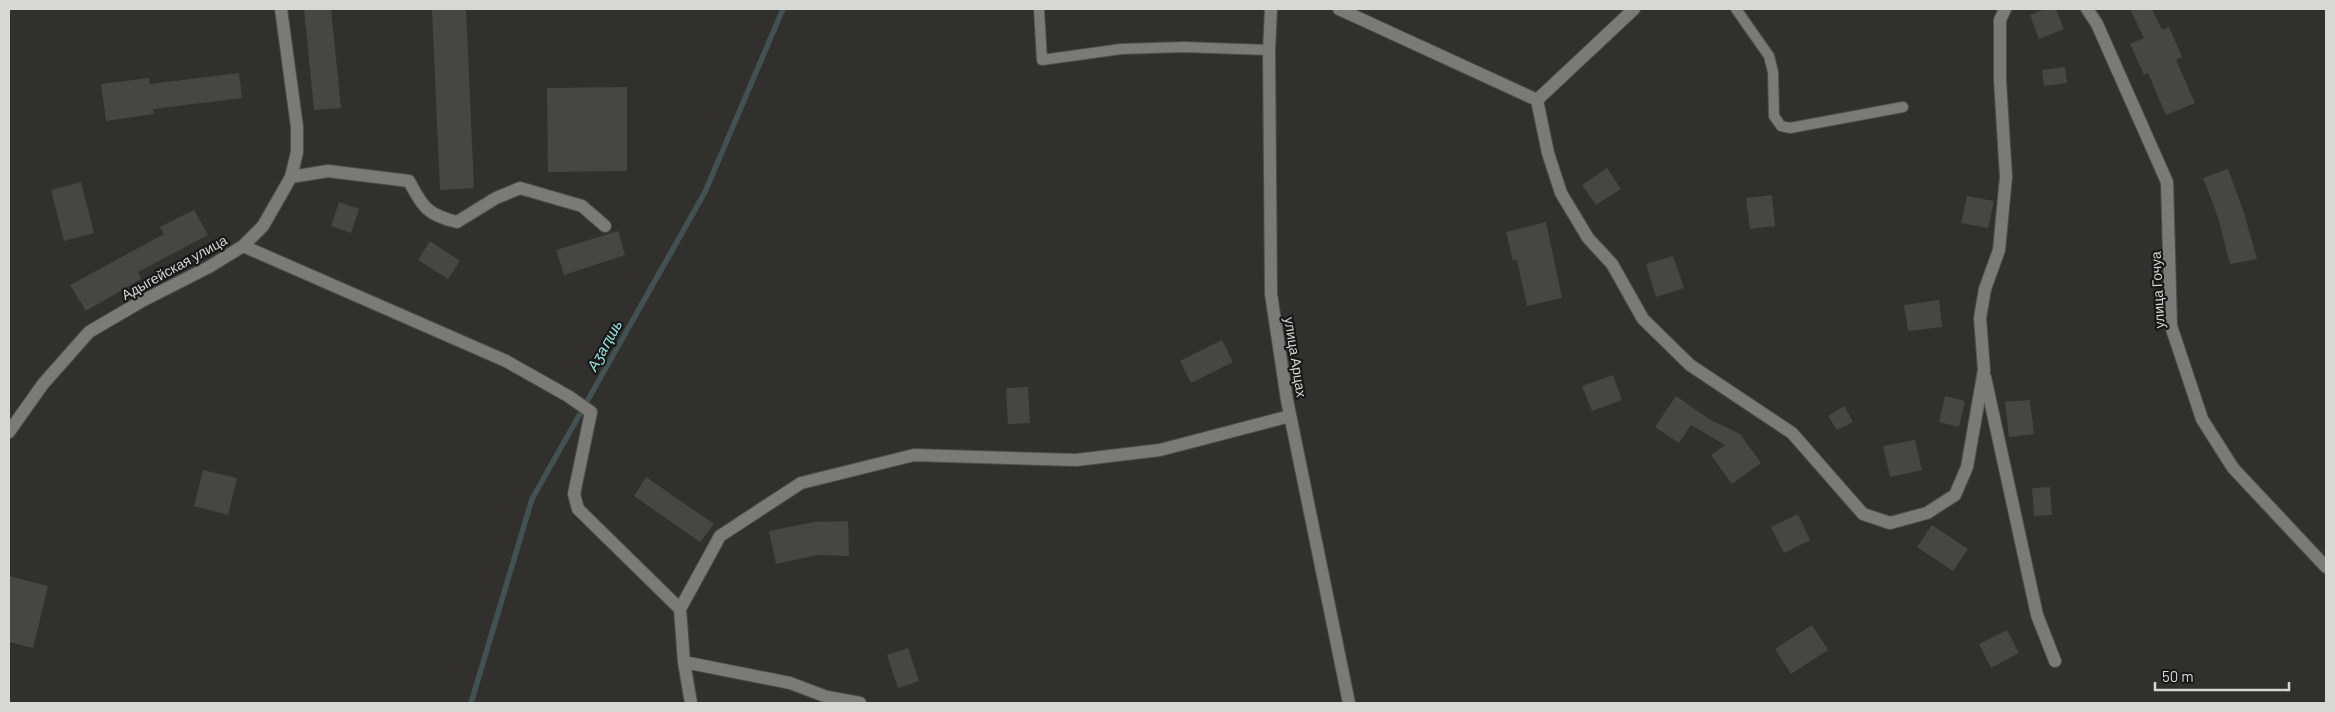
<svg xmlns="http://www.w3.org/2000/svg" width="2335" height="712" font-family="Barlow,sans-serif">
<rect width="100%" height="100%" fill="#31302c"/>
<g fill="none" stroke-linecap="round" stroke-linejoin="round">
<!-- stream -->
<path stroke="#405352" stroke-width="5.5" d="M471 703 532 499 705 192 783 9"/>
</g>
<!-- building -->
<path fill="#474642" d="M304 9H331L341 108 314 110Z
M432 9H466L474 188 440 190Z
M2045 9H2056L2064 29 2039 39 2030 15Z
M2130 9H2152L2162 30 2169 27 2182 57 2176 60 2195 103 2166 115 2148 73 2144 75 2130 44 2144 38Z
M2065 67 2067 83 2044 86 2042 70Z
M239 73 242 98 153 109 154 114 106 121 101 84 149 78 150 84Z
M627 87V171L548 172 547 88Z
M1607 168 1621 189 1596 205 1582 185Z
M2228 169 2244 213 2257 259 2230 264 2218 217 2203 178Z
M81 182 94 233 64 241 51 190Z
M1772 195 1775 226 1750 229 1746 198Z
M1967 196 1994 201 1988 228 1961 223Z
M339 202 359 209 351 233 331 226Z
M194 210 208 235 138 272 141 279 86 311 70 285 164 234 160 227Z
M1546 222 1562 298 1527 306 1517 260 1513 261 1506 232Z
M618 231 625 255 564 275 556 250Z
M430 241 460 261 448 279 418 260Z
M1673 256 1684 288 1656 297 1646 264Z
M1939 300 1942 327 1908 331 1904 305Z
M1222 340 1233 362 1191 383 1180 361Z
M1613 375 1622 400 1592 411 1582 386Z
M1028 387 1030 423 1008 424 1006 388Z
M1676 396 1709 419 1740 434 1761 463 1732 484 1711 455 1725 445 1691 425 1679 443 1655 427Z
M1945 396 1965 401 1959 427 1939 422Z
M2030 400 2034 434 2009 437 2005 402Z
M1844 406 1853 422 1837 430 1828 416Z
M1915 440 1922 470 1890 477 1883 446Z
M203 470 237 478 228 515 194 506Z
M646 477 714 524 700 542 634 496Z
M2050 487 2052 515 2034 516 2032 488Z
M1798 514 1810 540 1784 553 1771 527Z
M848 521 849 556 818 555 776 564 769 531 814 522Z
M1932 525 1968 549 1953 571 1917 547Z
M9 576 48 586 33 648 9 642Z
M1812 625 1828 650 1791 674 1775 649Z
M2007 630 2019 653 1991 668 1979 644Z
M908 648 919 681 898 688 887 655Z"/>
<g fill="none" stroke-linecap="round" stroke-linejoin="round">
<!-- lane casing -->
<g stroke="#4e4d4a" stroke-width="12">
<path id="lane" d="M1039 9 1042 60 1121 49 1183 47 1269 50
M1736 9 1769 56 1773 72 1774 116 1781 126 1790 128 1903 107"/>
</g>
<!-- street casing -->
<g stroke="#4e4d4a" stroke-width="14">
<path id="street" d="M1271 9 1269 50 1271 294 1287 400 1349 703
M1339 9 1537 100 1548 153 1561 193 1588 238 1612 264 1643 319 1690 365 1792 433 1863 514 1890 523 1927 513 1955 495 1967 467 1984 370 1980 318 1985 289 1999 250 2006 177 2000 80V20L2005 9
M2087 9 2097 24 2167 182 2171 326 2202 419 2233 468 2326 567
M1537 100 1634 9
M291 177 328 171 409 181C423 208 428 215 457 222L496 198 520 188 582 206 605 226
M243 246 506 361 568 396 591 412 574 494 578 509 680 609
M1985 377 2037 615 2055 661
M9 432 43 384 89 332 142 301 209 267 243 246 263 226 291 177 297 152V127L281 9
M684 662 790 683 827 697 860 703
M691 703 684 662 680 609 720 536 801 483 914 455 1076 460 1160 450 1290 416"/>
</g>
<!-- lane -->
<use href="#lane" stroke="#7b7a76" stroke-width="10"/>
<!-- street -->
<use href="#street" stroke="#7b7a76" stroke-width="12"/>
</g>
<g text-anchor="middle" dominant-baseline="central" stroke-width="4.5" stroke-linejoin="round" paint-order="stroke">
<!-- street labels -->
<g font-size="14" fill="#d7d7d4" stroke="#181816">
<text transform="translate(174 267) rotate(-29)">Адыгейская улица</text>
<text transform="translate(2157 290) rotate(-93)">улица Гочуа</text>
<text transform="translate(1296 357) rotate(81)">улица Арцах</text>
</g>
<!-- water labels -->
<g font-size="15" font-style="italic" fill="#97e2e2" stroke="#181816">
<text transform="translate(604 345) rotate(-61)">Аӡаԥшь</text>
</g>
</g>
<!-- border -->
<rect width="2335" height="712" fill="none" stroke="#d7d7d4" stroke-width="20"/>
<!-- scale -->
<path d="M2155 682v8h134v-8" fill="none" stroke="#d7d7d4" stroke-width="2.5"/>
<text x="2162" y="682" font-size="15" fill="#d7d7d4" stroke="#181816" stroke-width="4" paint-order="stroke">50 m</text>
</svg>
